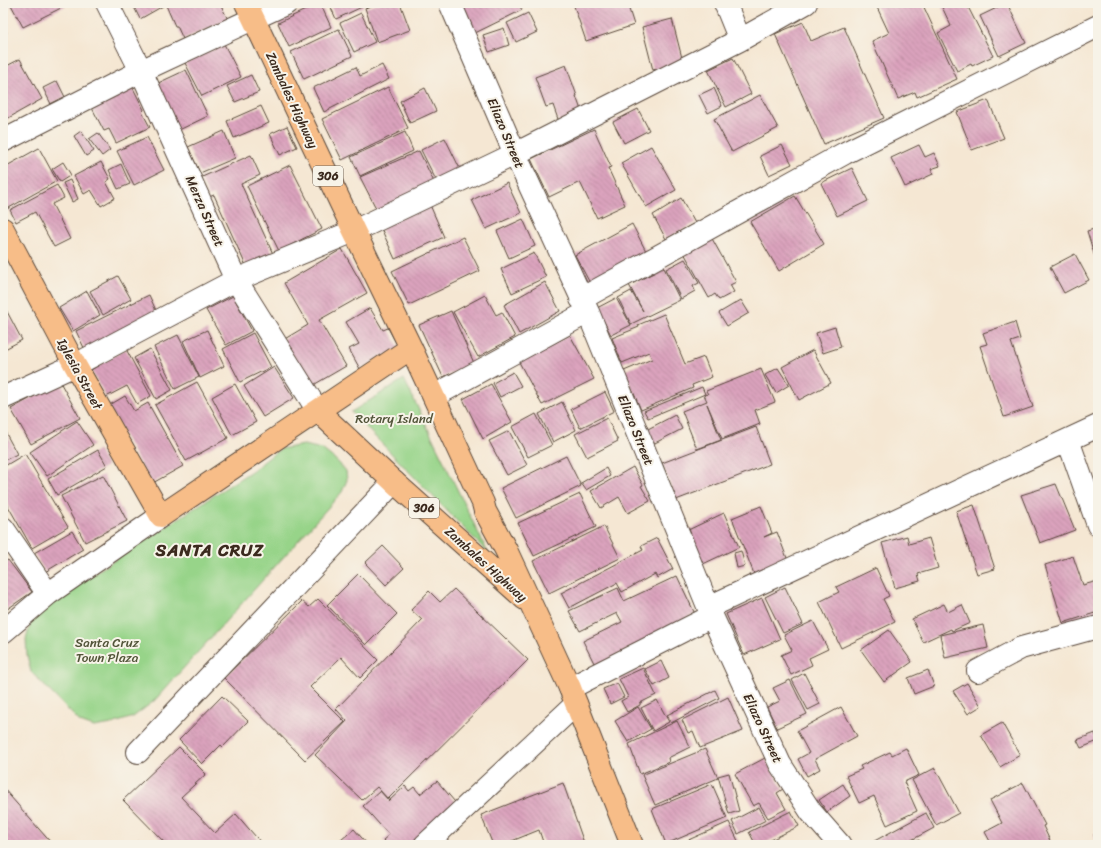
<svg xmlns="http://www.w3.org/2000/svg" width="1101" height="848" font-family="Sriracha,sans-serif">
<defs>
<pattern id="building-back-hatch" width="6" height="6" patternUnits="userSpaceOnUse"><rect width="6" height="6" fill="#dba3bd"/><path d="M-1 5l2 2M0 0l6 6M5-1l2 2" fill="none" stroke="#b38599"/></pattern>
</defs>
<rect width="100%" height="100%" fill="#f7f3e8"/>
<filter id="ink" filterUnits="userSpaceOnUse"><feTurbulence type="fractalNoise" baseFrequency=".025" numOctaves="2"/><feDisplacementMap in="SourceGraphic" scale="8" xChannelSelector="R" yChannelSelector="G"/><feConvolveMatrix kernelMatrix="1 2 1 2 8 2 1 2 1" color-interpolation-filters="sRGB"/></filter>
<filter id="wash" filterUnits="userSpaceOnUse"><feTurbulence type="fractalNoise" baseFrequency=".012" numOctaves="4" result="noise"/><feDisplacementMap in="SourceGraphic" scale="16" xChannelSelector="R" yChannelSelector="G"/><feGaussianBlur stdDeviation="0.9" result="paint"/><feColorMatrix in="noise" values="0 0 0 0 0 0 0 0 0 0 0 0 0 0 0 0 0 1.4 0 .05"/><feComposite in="paint" operator="in"/></filter>
<g filter="url(#wash)">
<rect width="100%" height="100%" fill="#f5e7d3"/>
<!-- park -->
<path fill="#97d489" stroke="#697f54" d="M404 379 488 553 351 412Z
M304 445 322 449 337 461 346 471 347 480 342 492 154 701 133 717 112 724 94 727 80 722 31 672 27 655 26 639 31 622 38 610 253 470 280 449Z"/>
<g id="blocks">
<!-- building -->
<path fill="url(#building-back-hatch)" d="M10 3H71L23 27Z
M132 3H161L163 6 140 19Z
M165 3H220L228 20 183 39 177 26H175Z
M320 3 331 27 289 47 278 23Z
M329 3H363L364 6 336 19Z
M380 3H400L410 30 377 42 365 8Z
M457 3H518L522 10 471 35Z
M573 3H627L634 25 586 41Z
M875 3H922L957 79 917 97 915 92 898 99 872 41 889 33Z
M951 3H966L993 56 972 66 971 64 957 71 938 33 951 26 942 7Z
M1007 3 1026 43 999 56 980 16Z
M361 13 375 42 354 52 340 23Z
M528 13 537 32 516 42 507 23Z
M672 19 683 62 653 70 642 27Z
M803 22 811 41 844 27 884 118 824 144 775 34Z
M3 27 7 33 3 36Z
M504 28 509 45 489 52 483 35Z
M339 29 352 56 304 79 291 52Z
M224 44 241 77 202 96 185 63Z
M733 58 751 94 726 107 708 70Z
M20 59 42 99 3 121V68Z
M382 65 389 79 324 112 313 88 356 67 360 76Z
M566 65 577 96H576L582 113 559 122 553 105 546 107 535 77Z
M186 70 208 116 177 131 154 85Z
M251 75 259 92 235 102 227 86Z
M57 81 65 97 51 104 43 88Z
M132 86 144 110 142 112 150 127 116 143 109 129 104 131 91 106Z
M388 87 408 128 342 160 322 119Z
M425 88 436 111 410 123 400 101Z
M714 88 722 106 708 113 699 95Z
M760 95 778 128 732 152 714 119Z
M988 100 1004 138 972 150 957 112Z
M261 106 269 123 234 138 227 121Z
M638 109 649 130 624 143 613 122Z
M287 126 297 147 280 155 270 134Z
M594 129 611 167 608 168 625 205 597 218 580 182 549 197 531 159Z
M81 131 94 151 86 156 74 136Z
M224 131 235 158 200 173 188 147Z
M405 132 413 151 360 176 351 157Z
M98 133 110 150 102 156 89 139Z
M147 137 164 170 134 185 117 151Z
M445 138 461 171 437 182 421 150Z
M782 145 792 164 769 175 760 156Z
M919 145 925 157 934 153 940 166 931 169 933 174 905 187 891 158Z
M651 146 676 190 646 207 621 163Z
M39 148 57 181 7 209 3 201V168Z
M419 151 435 184 378 212 360 177Z
M251 155 260 175 241 184 274 256 247 268 214 195 209 197 200 178Z
M63 162 71 175 60 182 52 169Z
M101 162 110 179 106 182 115 198 101 206 91 190 84 194 74 176Z
M121 164 130 184 118 189 109 170Z
M290 165 322 229 279 251 247 186Z
M852 168 868 201 837 216 821 183Z
M70 180 78 199 72 202 63 183Z
M507 183 521 213 486 229 472 200Z
M57 185 64 198 52 204 70 239 54 247 35 212 16 222 10 210Z
M795 196 824 244 779 271 750 222Z
M681 198 695 223 666 239 653 215Z
M430 205 444 237 395 259 380 226Z
M523 219 535 246 509 258 497 231Z
M632 224 648 255 591 285 575 255Z
M1098 228V267L1087 231Z
M710 235 736 282 730 285 734 292 719 300 715 294 709 298 683 251Z
M463 237 480 271 409 305 392 271Z
M342 249 367 293 319 320 346 366 310 387 283 340 308 325 284 283Z
M534 253 546 277 512 293 501 269Z
M1075 254 1089 280 1064 293 1050 267Z
M685 259 699 283 693 286 695 291 681 299 666 269Z
M664 268 680 300 631 324 618 298 631 291 643 311 629 285Z
M118 276 131 299 103 315 90 291Z
M545 282 560 311 519 334 504 305Z
M87 291 100 315 73 331 59 308Z
M149 295 159 317 86 352 76 331Z
M485 295 496 315 502 312 515 337 478 357 453 312Z
M233 296 252 331 226 345 206 310Z
M616 298 631 325 611 335 597 308Z
M741 300 749 313 727 326 719 313Z
M3 304 22 340 3 350Z
M370 308 383 330 388 328 399 348 360 369 349 349 359 344 346 322Z
M451 311 474 363 443 377 419 325Z
M664 314 685 364 704 357 712 377 692 385 693 388 641 410 624 371 652 359 649 352 622 363 612 338 639 327 638 325Z
M1015 322 1020 339 1011 342 1033 407 1004 417 980 346 987 344 983 333Z
M835 327 841 347 823 353 816 333Z
M207 330 224 366 200 378 183 341Z
M253 333 271 367 240 382 223 349Z
M178 335 199 377 175 389 154 347Z
M570 335 594 379 542 405 519 362Z
M126 349 151 396 137 404 127 386 106 397 91 370Z
M150 349 172 390 156 399 134 358Z
M813 350 831 383 799 400 782 367Z
M274 367 294 398 263 417 244 386Z
M778 368 789 385 776 393 765 375Z
M761 369 775 402 755 410 760 424 722 439 707 404 721 440 697 449 682 411 707 401 704 395 708 394 706 391Z
M513 372 521 386 500 397 493 383Z
M60 382 80 418 31 444 11 409Z
M197 382 228 438 186 461 155 405Z
M235 384 256 422 232 435 212 397Z
M491 384 512 422 483 439 463 399Z
M702 387 705 394 648 418 644 411Z
M605 392 614 411 580 428 571 409Z
M125 396 134 411 148 403 183 466 151 484 108 406Z
M562 402 576 430 553 442 539 414Z
M536 414 552 445 528 457 512 427Z
M675 415 682 429 653 444 646 430Z
M607 418 618 441 587 457 575 434Z
M77 421 93 445 47 476 30 452Z
M756 427 770 464 676 500 662 463Z
M3 428 17 454 3 461Z
M509 431 527 465 507 475 489 441Z
M98 450 107 466 57 495 48 479Z
M25 454 68 527 32 548 4 499 7 498 3 492V467Z
M566 456 581 486 516 518 501 488Z
M633 467 643 485 641 486 650 501 628 513 619 497 601 508 591 491Z
M606 468 610 476 586 490 581 483Z
M103 475 127 521 85 542 61 496Z
M1056 484 1075 530 1040 543 1021 495Z
M580 494 596 527 534 556 518 523Z
M974 505 995 569 977 574 956 511Z
M761 506 772 533 764 537 777 532 790 566 756 579 732 518Z
M724 513 739 547 701 565 686 531Z
M604 526 620 558 549 593 533 561Z
M72 531 83 549 45 572 34 553Z
M907 536 909 544 929 538 938 568 918 574 920 581 895 588 882 543Z
M657 538 673 569 657 578 655 574 622 592 617 583 569 608 561 593 643 550 641 546Z
M383 546 404 568 386 585 365 563Z
M741 551 745 566 737 568 734 553Z
M1073 556 1083 585 1098 581V612L1063 623 1045 565Z
M8 560 32 592 3 612V563Z
M876 568 889 596 883 599 895 622 841 648 819 602 839 592 836 587Z
M358 574 397 614 366 645 327 605Z
M677 576 695 614 596 667 583 641 622 622 617 613 580 631 569 611 618 588 624 601Z
M785 587 803 624 783 633 765 597Z
M454 589 528 660 388 799 377 787 362 800 315 755 347 721 336 709 422 620 411 610 429 591 440 602Z
M762 598 780 639 744 655 726 614Z
M318 599 378 660 360 678 341 657 310 687 345 722 305 760 224 678 302 601 309 607Z
M944 604 948 612 962 605 970 623 952 631 951 629 923 642 912 619Z
M813 621 828 649 809 658 812 665 791 675 781 655 792 650 784 635Z
M983 625 988 648 945 658 940 635Z
M889 630 912 662 884 682 861 650Z
M661 661 669 678 654 686 645 669Z
M643 668 656 695 640 703V705L627 712 621 701 628 697 619 679Z
M928 670 934 686 914 694 908 678Z
M804 673 820 704 808 710 792 680Z
M790 680 807 714 777 728 767 707 780 701 773 688Z
M617 683 624 697 610 704 603 689Z
M967 683 981 706 968 714 953 691Z
M715 690 719 698 671 723 667 715Z
M222 696 248 721 223 747 221 745 202 764 179 740Z
M728 697 743 731 700 748 693 731 688 733 682 720Z
M657 700 669 722 653 731 641 708Z
M638 707 651 729 628 742 615 721Z
M841 707 857 736 815 759 820 769 807 776 798 759 809 753 797 731Z
M677 721 690 747 668 758 669 762 640 774 629 744Z
M1002 723 1020 755 1000 767 981 735Z
M1095 733 1098 741 1081 748 1077 740Z
M179 747 206 774 181 797 215 833 236 814 263 845H167L123 800Z
M906 748 919 775 904 782 917 811 887 825 874 796 859 803 846 776 862 769 860 766 890 752 892 755Z
M705 749 718 778 655 805 642 775Z
M765 758 783 789 777 793 786 809 768 818 759 803 753 806 735 774Z
M935 768 959 813 936 825 912 780Z
M729 773 739 811 729 814 718 776Z
M437 781 461 809 421 845H388L383 840 389 835 363 806 380 791 389 801 405 786 409 791 414 787 420 794Z
M563 783 584 843 578 845H544L539 830 502 845H493L481 815Z
M1023 783 1045 825 1043 826 1052 845H992L985 832 1002 823 990 800Z
M712 784 727 818 666 844 652 809Z
M843 784 850 796 827 812 819 800Z
M3 788 53 845H3Z
M759 807 766 820 738 834 732 821Z
M791 811 799 826 761 845H756L749 832Z
M926 813 934 828 902 845H867Z
M729 822 740 845H677Z
M354 829 368 845H335Z
M1098 833V845H1096L1094 834Z
M919 840 922 845H909Z
M138 841 141 845H132Z"/>
</g>
</g>
<g filter="url(#ink)">
<use href="#blocks" fill-opacity="0" stroke="#574639" stroke-width="1"/>
<g fill="none" stroke-linecap="round" stroke-linejoin="round">
<!-- minor casing -->
<g stroke="#574639" stroke-width="24">
<path id="minor" d="M107 3 141 71 236 280 318 411
M450 3 515 154 588 312 712 616 780 764 811 812 840 845
M725 3 740 40
M3 141 141 71 287 3
M581 299 845 153 1098 26
M434 396 588 312
M3 398 75 365 236 280 354 231 515 154 740 40 806 3
M1068 440 1098 525
M3 528 48 594
M709 607 1098 426
M3 632 48 594 161 516
M978 671 1021 648 1098 627
M570 688 712 616
M138 752 394 482
M425 845 576 704"/>
</g>
<!-- major casing -->
<g stroke="#574639" stroke-width="24">
<path id="major" d="M246 3 354 231 411 348 483 503 485 511 506 550 570 688 632 845
M3 229 75 365 161 516 411 348
M318 411 394 482 525 599"/>
</g>
<!-- minor -->
<use href="#minor" stroke="#fff" stroke-width="22"/>
<!-- major -->
<use href="#major" stroke="#f7bd88" stroke-width="22"/>
</g>
</g>
<g text-anchor="middle" dominant-baseline="central" stroke-width="4" stroke-linejoin="round" paint-order="stroke">
<!-- shield labels -->
<g fill="#f7f3e8" stroke="#73665b" stroke-width="1">
<rect x="313" y="166" width="30" height="20" rx="3"/>
<rect x="409" y="498" width="30" height="20" rx="3"/>
</g>
<g font-size="12" font-weight="bold" fill="#3b2a1e">
<text x="328" y="176">306</text>
<text x="424" y="508">306</text>
</g>
<!-- street labels -->
<g font-size="13" fill="#3b2a1e" stroke="#f7f3e8">
<text transform="translate(292 100) rotate(65)">Zambales Highway</text>
<text transform="translate(506 133) rotate(67)">Eliazo Street</text>
<text transform="translate(205 211) rotate(66)">Merza Street</text>
<text transform="translate(80 374) rotate(61)">Iglesia Street</text>
<text transform="translate(636 430) rotate(68)">Eliazo Street</text>
<text transform="translate(486 564) rotate(42)">Zambales Highway</text>
<text transform="translate(763 728) rotate(65)">Eliazo Street</text>
</g>
<!-- park labels -->
<g font-size="13" fill="#525439" stroke="#f7f3e8">
<text x="394" y="418">Rotary Island</text>
<text x="107" y="642">Santa Cruz<tspan x="107" dy="15">Town Plaza</tspan></text>
</g>
<!-- district labels -->
<g font-size="17" font-weight="bold" letter-spacing="1" fill="#3b2a1e" stroke="#f7f3e8">
<text x="210" y="550">SANTA CRUZ</text>
</g>
</g>
<!-- margin -->
<rect width="1101" height="848" fill="none" stroke="#f7f3e8" stroke-width="16"/>
</svg>
